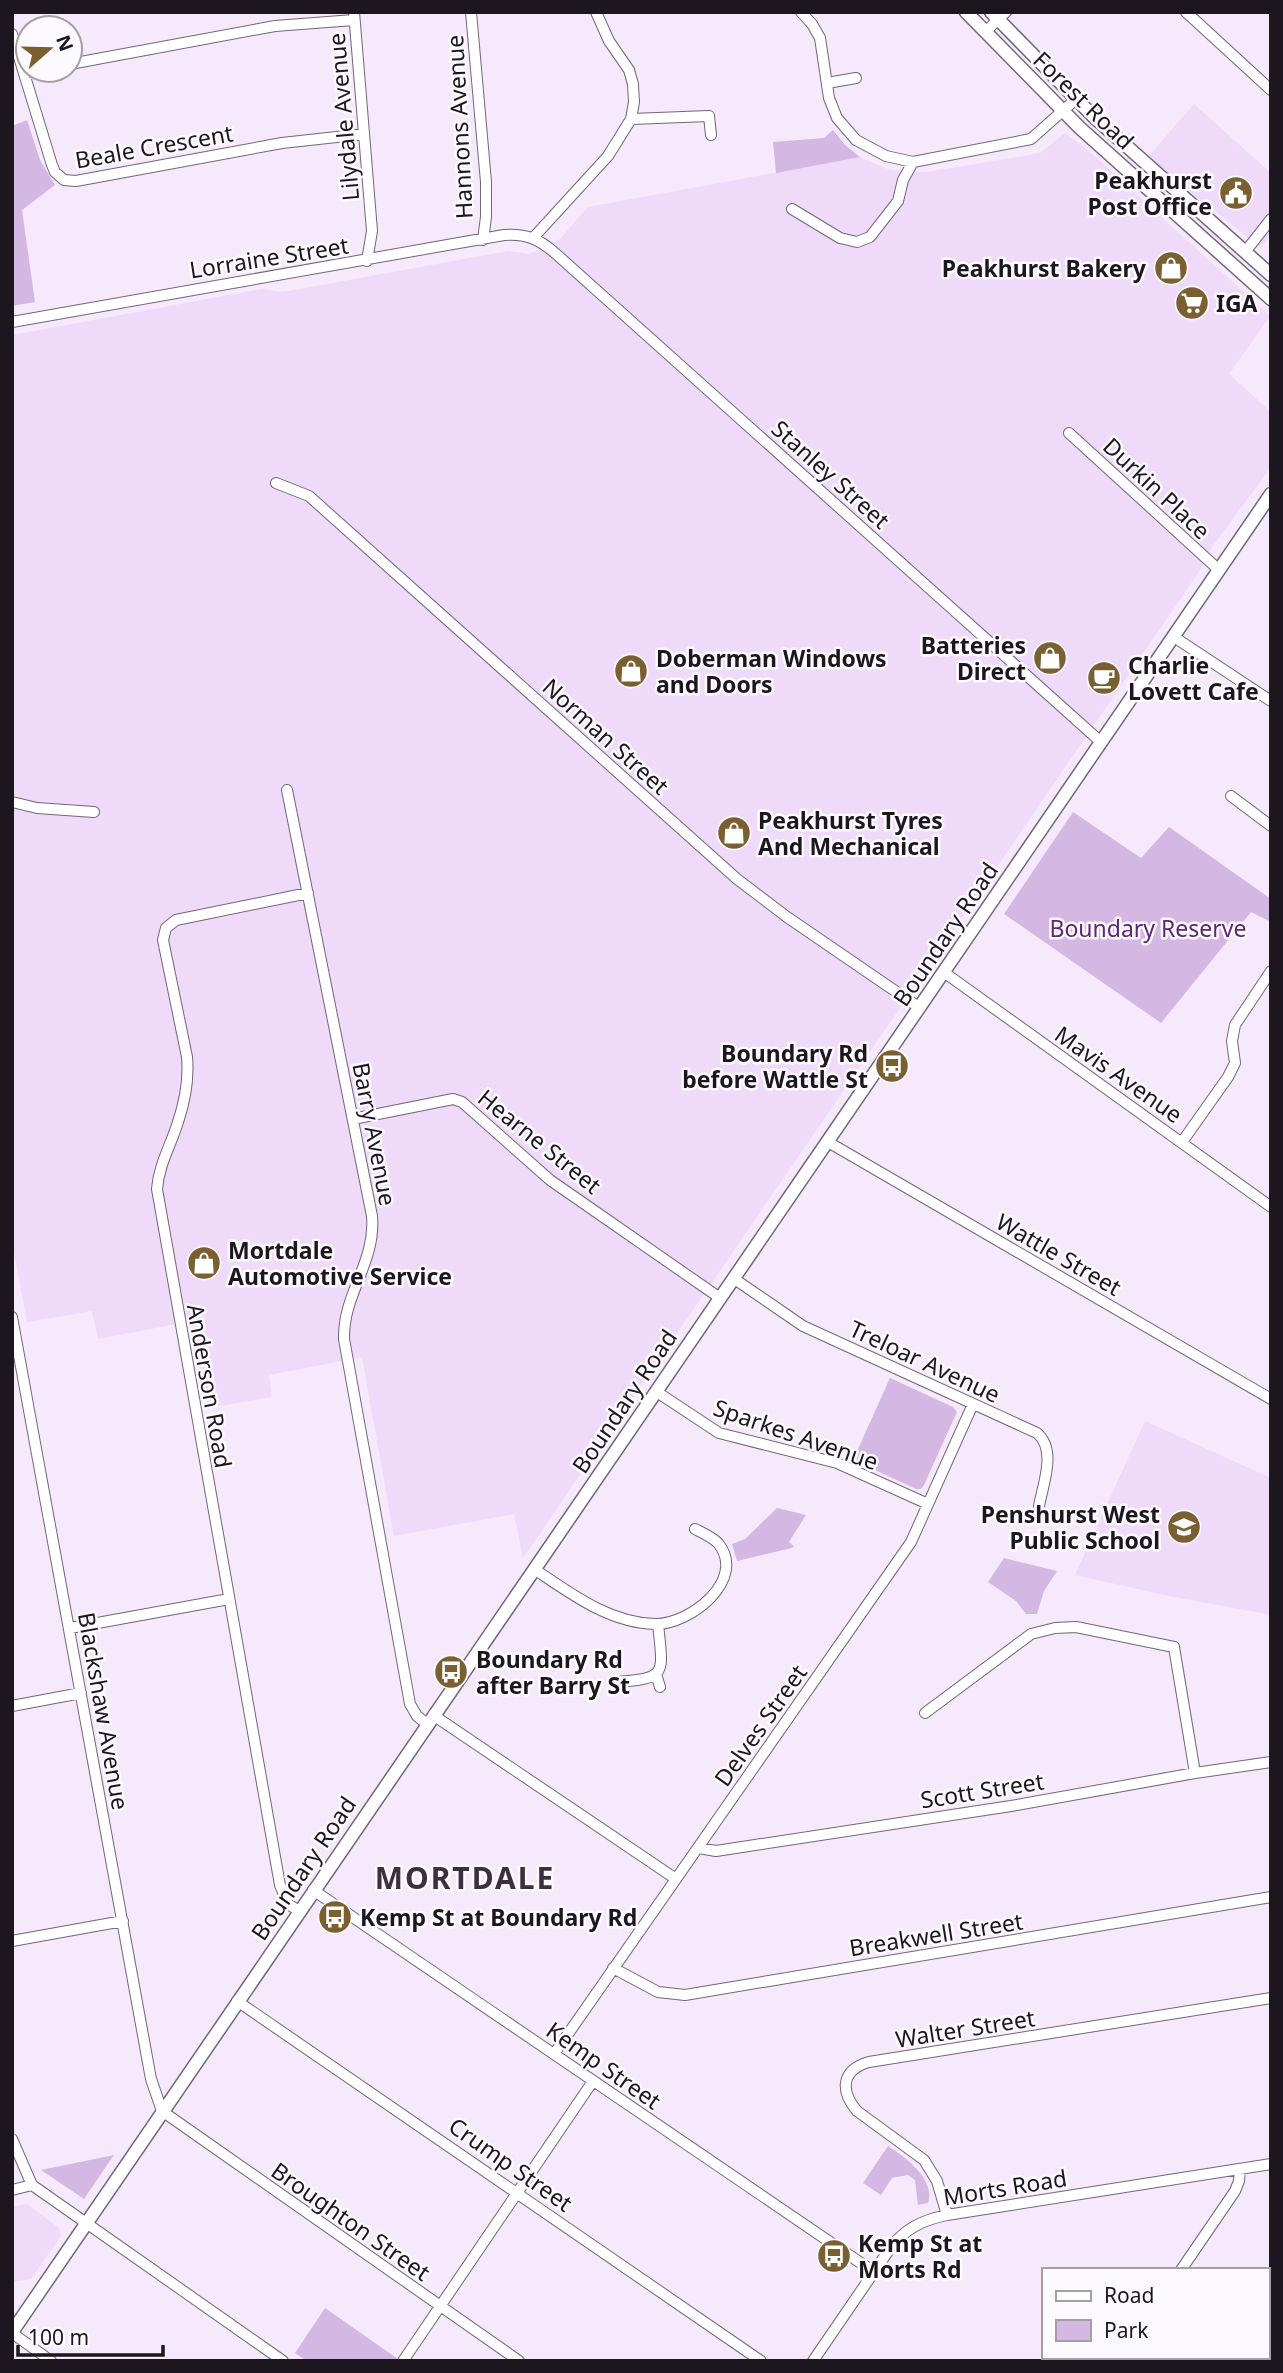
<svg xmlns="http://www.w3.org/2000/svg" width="1283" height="2373" font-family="'Noto Sans',sans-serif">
<rect width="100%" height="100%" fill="#f6e9fc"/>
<!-- built -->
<path fill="#efdaf9" d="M1194 104 1271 173V235L1261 248 1148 157Z
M1065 133 1089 151 1270 316 1229 374 1271 412V467L1212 547 1199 572 523 1558 514 1514 394 1536 362 1357 269 1375 272 1397 208 1408 192 1321 98 1339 92 1311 27 1322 12 1241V335L262 289 283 292 508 251 529 254 560 239 588 207 860 157 890 170 926 172 1040 153Z
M1145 1421 1271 1478V1615L1169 1596 1075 1575Z
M27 2204 59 2228 61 2236 31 2279 12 2282V2207Z"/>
<!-- green -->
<path fill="#d5b7e4" d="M27 120 40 160 55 185 22 210 35 302 12 306V126Z
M833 130 845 145 860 157 776 173 773 142 824 138Z
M1073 812 1141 858 1169 827 1271 899V922L1251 912 1161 1023 1004 914Z
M890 1378 953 1407 957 1412 924 1485 921 1489H916L853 1460Z
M777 1508 806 1515 789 1542 794 1546 792 1548 737 1561 732 1544 745 1539Z
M1004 1558 1057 1571 1044 1591 1037 1614H1026L1016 1601 988 1582Z
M888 2146C905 2157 936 2179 928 2203L918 2205 915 2180 908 2175 892 2178 881 2195 863 2183Z
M114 2155 84 2199 41 2170Z
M325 2308 398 2359 397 2361H307L295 2353Z"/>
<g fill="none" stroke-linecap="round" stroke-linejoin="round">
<!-- minor casing -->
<g stroke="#73657a" stroke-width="12">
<path id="minor" d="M354 12 372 231 367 261
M471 12 486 182V217L483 240
M801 12 812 24 820 38 829 98 837 118 856 140 886 156 913 162 1031 139 1076 99
M1186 12 1271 90
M985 32 1006 12
M12 34 52 165 55 172 64 180 76 181 282 143 364 134
M70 64 275 26 354 20
M24 74 38 70
M827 83 856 78
M631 119 709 116 711 135
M792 209 840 238 857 242 870 237 898 201 903 180 913 162
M533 238 608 156 631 119 634 102 633 84 629 70 609 41 596 12
M1245 252 1271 219
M12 322 504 235C525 233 539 239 555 253L1101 742
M1069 433 1219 570
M276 483 309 496 737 879 787 917 920 1008
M1174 637 1271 701
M287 790 372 1216C376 1263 343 1293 344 1339L410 1704 417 1716 427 1724
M1231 796 1271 826
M12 802 37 808 94 812
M945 973 1271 1207
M353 1119 453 1099 462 1102 550 1180 720 1298
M828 1142 1271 1399
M1182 1142 1228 1077 1235 1063 1232 1041 1235 1025 1271 971
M733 1278 803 1326 1037 1433C1057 1450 1043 1484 1039 1506
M12 1317 151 2079 162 2111 519 2361
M657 1392 719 1433 837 1463 928 1504
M534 1569C570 1593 609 1623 655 1624 689 1625 748 1580 718 1543 712 1537 703 1533 695 1529
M70 1628 229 1599
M656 1674 660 1687
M613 1682C669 1679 663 1674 658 1624
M12 1706 81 1693
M925 1713 1031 1634 1055 1628 1076 1627 1174 1647 1195 1773
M433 1715 676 1879
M699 1848 716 1851 1011 1806 1195 1773 1271 1762
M313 1890 874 2272
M299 1911 288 1904 280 1885 157 1189C159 1164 171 1145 178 1122 185 1101 189 1079 187 1057L163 940 166 928 176 920 308 893
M12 1941 123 1921
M613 1968 658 1992 685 1995 1271 1897
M237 2001 761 2361
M554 2054 911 1542 973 1404
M12 2139 32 2185 283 2361
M12 2190 32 2185
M947 2215 937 2181 924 2160 857 2111C840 2091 841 2070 869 2062L1271 1998
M1181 2270 1235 2191 1239 2181 1240 2169
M12 2333 51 2361
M403 2361 593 2081
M813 2361 891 2247C906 2228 923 2220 947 2215L1271 2164
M1118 2361 1121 2357"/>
</g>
<!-- major casing -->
<g stroke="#73657a" stroke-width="15">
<path id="major" d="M966 12 1080 128 1271 299
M991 12 1094 117 1271 275
M12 2332 1271 494"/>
</g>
<!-- minor -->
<use href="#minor" stroke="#fff" stroke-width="10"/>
<!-- major -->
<use href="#major" stroke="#fff" stroke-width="12"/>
</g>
<!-- icons -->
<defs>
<g id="civic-disc" transform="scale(1.75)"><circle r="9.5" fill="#7a5f31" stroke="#fdfaff"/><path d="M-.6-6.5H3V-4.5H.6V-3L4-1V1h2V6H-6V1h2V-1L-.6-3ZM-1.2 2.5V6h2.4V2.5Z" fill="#fff"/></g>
<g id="shop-disc" transform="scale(1.75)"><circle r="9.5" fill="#7a5f31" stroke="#fdfaff"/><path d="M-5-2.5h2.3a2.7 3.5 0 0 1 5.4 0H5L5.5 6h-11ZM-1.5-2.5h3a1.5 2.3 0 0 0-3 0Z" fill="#fff"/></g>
<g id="supermarket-disc" transform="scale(1.75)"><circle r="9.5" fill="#7a5f31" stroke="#fdfaff"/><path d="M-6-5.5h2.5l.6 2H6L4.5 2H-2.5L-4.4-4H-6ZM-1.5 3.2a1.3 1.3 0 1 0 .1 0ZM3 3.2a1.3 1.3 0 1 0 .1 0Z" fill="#fff"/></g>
<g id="cafe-disc" transform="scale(1.75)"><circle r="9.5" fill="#7a5f31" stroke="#fdfaff"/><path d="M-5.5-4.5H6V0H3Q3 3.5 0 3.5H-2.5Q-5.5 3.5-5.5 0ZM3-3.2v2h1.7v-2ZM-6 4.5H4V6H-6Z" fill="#fff"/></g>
<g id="bus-disc" transform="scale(1.75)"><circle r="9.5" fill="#7a5f31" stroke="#fdfaff"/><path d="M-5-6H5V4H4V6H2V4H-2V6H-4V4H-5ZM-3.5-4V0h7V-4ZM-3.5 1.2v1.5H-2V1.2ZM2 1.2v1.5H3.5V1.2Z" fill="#fff"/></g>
<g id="school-disc" transform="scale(1.75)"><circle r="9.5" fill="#7a5f31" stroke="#fdfaff"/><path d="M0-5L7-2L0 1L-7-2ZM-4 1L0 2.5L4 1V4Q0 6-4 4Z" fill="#fff"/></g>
</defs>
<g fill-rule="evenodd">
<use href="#civic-disc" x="1236" y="193"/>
<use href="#shop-disc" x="1171" y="268"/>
<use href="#supermarket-disc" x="1192" y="303"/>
<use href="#shop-disc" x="1050" y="658"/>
<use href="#shop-disc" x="631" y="671"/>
<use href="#cafe-disc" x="1104" y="678"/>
<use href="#shop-disc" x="734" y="833"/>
<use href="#bus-disc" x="892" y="1066"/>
<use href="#shop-disc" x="204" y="1263"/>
<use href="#school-disc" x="1184" y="1527"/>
<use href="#bus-disc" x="451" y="1672"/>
<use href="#bus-disc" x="335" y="1917"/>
<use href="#bus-disc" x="834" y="2256"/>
</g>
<g text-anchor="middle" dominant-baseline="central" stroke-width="5" stroke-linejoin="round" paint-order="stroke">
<!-- street labels -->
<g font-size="23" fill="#1c161e" stroke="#fdfaff">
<text transform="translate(1084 100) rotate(44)">Forest Road</text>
<text transform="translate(343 117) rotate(-95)">Lilydale Avenue</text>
<text transform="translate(459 127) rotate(-93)">Hannons Avenue</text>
<text transform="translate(154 146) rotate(-10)">Beale Crescent</text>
<text transform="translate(269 257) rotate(-9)">Lorraine Street</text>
<text transform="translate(831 474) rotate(42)">Stanley Street</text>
<text transform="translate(1157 488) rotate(43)">Durkin Place</text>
<text transform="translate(606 736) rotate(42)">Norman Street</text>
<text transform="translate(945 934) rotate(-56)">Boundary Road</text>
<text transform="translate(1119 1074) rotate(35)">Mavis Avenue</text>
<text transform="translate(375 1134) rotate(79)">Barry Avenue</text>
<text transform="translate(540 1141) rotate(39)">Hearne Street</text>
<text transform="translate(1059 1254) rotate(30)">Wattle Street</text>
<text transform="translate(925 1361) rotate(25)">Treloar Avenue</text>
<text transform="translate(210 1386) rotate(80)">Anderson Road</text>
<text transform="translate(624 1401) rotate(-56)">Boundary Road</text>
<text transform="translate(796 1434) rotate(19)">Sparkes Avenue</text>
<text transform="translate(104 1711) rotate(80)">Blackshaw Avenue</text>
<text transform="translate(760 1725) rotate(-55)">Delves Street</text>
<text transform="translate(982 1790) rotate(-9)">Scott Street</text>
<text transform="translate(303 1868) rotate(-56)">Boundary Road</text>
<text transform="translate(936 1934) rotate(-9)">Breakwell Street</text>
<text transform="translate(965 2028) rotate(-9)">Walter Street</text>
<text transform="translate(604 2065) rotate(35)">Kemp Street</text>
<text transform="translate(511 2164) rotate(35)">Crump Street</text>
<text transform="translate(1005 2187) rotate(-9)">Morts Road</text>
<text transform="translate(351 2221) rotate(35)">Broughton Street</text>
</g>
<!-- poi labels -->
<g font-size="23" font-weight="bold" fill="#1c161e" stroke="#fdfaff" text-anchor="start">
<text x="1212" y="180" text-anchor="end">Peakhurst<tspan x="1212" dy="26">Post Office</tspan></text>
<text x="1146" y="268" text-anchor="end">Peakhurst Bakery</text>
<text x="1216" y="303">IGA</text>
<text x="1026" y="645" text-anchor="end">Batteries<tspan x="1026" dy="26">Direct</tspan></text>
<text x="656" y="658">Doberman Windows<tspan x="656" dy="26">and Doors</tspan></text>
<text x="1128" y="665">Charlie<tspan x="1128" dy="26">Lovett Cafe</tspan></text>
<text x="758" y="820">Peakhurst Tyres<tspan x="758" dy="26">And Mechanical</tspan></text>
<text x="868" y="1053" text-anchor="end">Boundary Rd<tspan x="868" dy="26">before Wattle St</tspan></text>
<text x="228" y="1250">Mortdale<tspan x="228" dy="26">Automotive Service</tspan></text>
<text x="1160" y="1514" text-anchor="end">Penshurst West<tspan x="1160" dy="26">Public School</tspan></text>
<text x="476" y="1659">Boundary Rd<tspan x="476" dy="26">after Barry St</tspan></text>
<text x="360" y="1917">Kemp St at Boundary Rd</text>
<text x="858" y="2243">Kemp St at<tspan x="858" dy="26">Morts Rd</tspan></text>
</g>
<!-- park labels -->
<g font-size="23" fill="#5e2674" stroke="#fdfaff">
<text x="1148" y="928">Boundary Reserve</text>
</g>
<!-- district labels -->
<g font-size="30" font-weight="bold" letter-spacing="2" fill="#3c2f42" stroke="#fdfaff">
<text x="465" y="1877">MORTDALE</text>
</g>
</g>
<!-- border -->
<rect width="1283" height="2373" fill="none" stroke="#1c161e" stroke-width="28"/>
<!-- legend -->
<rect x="1042" y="2268" width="228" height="91" fill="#fdfaff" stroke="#a39fa5" stroke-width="2"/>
<rect x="1056" y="2291" width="35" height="10" fill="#ffffff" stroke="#a39fa5" stroke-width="2"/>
<text x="1104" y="2303" font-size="21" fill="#1c161e">Road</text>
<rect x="1056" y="2320" width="35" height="21" fill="#d5b7e4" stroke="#a39fa5" stroke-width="2"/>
<text x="1104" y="2338" font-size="21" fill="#1c161e">Park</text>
<!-- north arrow -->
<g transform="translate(49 49) rotate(70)"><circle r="33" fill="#fdfaff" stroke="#a39fa5" stroke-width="2"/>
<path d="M0-5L12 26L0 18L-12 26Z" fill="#7a5f31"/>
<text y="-10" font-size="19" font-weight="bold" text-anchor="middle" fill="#1c161e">N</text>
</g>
<!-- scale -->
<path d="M18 2345v10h145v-10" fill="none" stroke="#1c161e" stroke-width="3.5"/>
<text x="28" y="2345" font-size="21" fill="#1c161e" stroke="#fdfaff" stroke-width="5" paint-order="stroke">100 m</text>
</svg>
